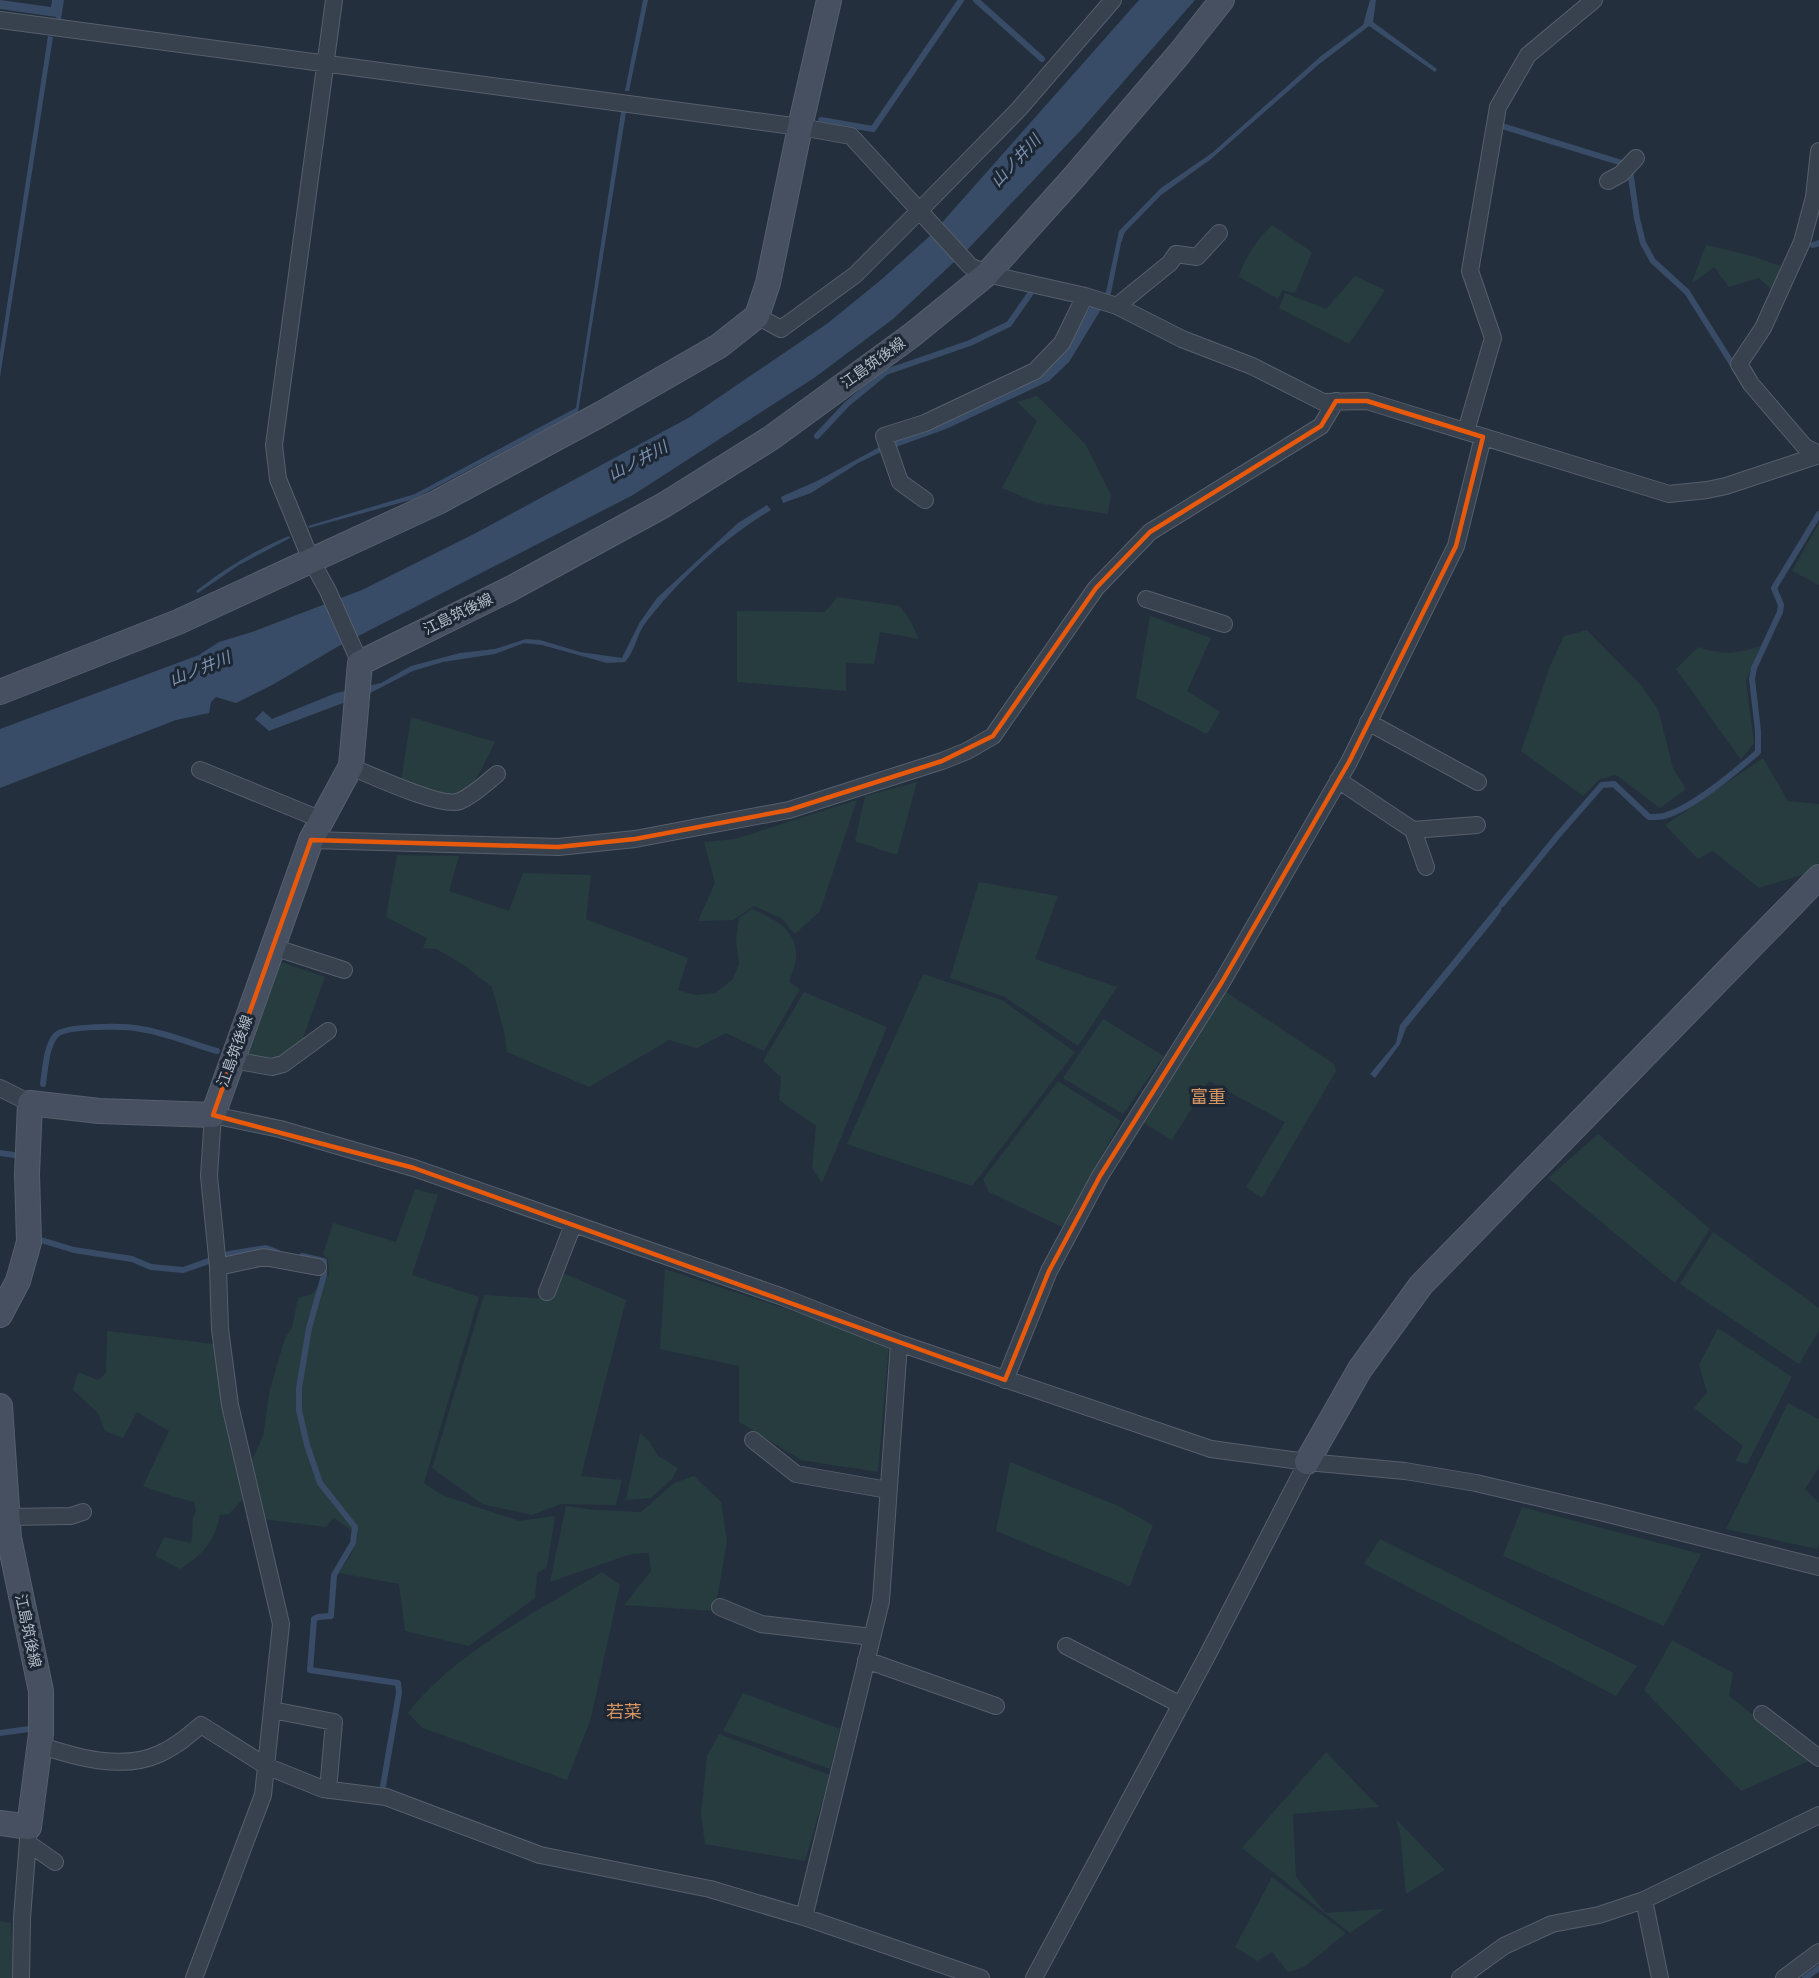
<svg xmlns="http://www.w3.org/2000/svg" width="1819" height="1978" font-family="'Nunito Sans','Noto Sans JP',sans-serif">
<rect width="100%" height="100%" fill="#242f3e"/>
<!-- green -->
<path fill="#263c3f" d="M1272 225 1312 252 1295 293 1282 290 1278 299 1239 277C1245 256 1257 240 1272 225Z
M1706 245 1752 256 1784 267 1772 290 1759 278 1729 287 1714 267 1697 280 1692 282Z
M1355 276 1385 290 1349 344 1279 308 1285 293 1326 309Z
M1037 396 1086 445 1111 495 1108 514 1037 503 1002 488 1037 421 1017 402Z
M1819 523V585L1792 571Z
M837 597 900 606 910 620 919 639 880 632 874 664 846 663V691L737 682V611L825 612Z
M1150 616 1211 638 1187 691 1220 712 1207 734 1136 698Z
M1587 630 1640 684 1658 709 1673 768 1686 789 1660 808 1616 775 1600 779 1583 796 1521 751 1550 666 1564 636Z
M1760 646 1746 681 1754 743 1741 760 1676 669 1698 647C1722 655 1737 654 1760 646Z
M411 717 495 742C467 800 465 807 401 782Z
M1763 758 1788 801 1819 804V863L1805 874 1759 888 1713 851 1698 859 1665 825Z
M917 782 897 855 855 841 865 796Z
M857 800 820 911 795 934 781 918 754 906 733 920 698 921 715 883 704 842 735 839Z
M397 855 459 856 449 891 509 911 523 873 591 875 586 919 688 958 678 990 695 995 715 993 733 979 739 964 736 940 739 918 752 909C775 919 798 930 796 959 795 967 791 975 789 982L800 989 764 1051 726 1033 697 1048 669 1040 589 1087 507 1052 504 1032 492 987 461 963 436 949 423 948 427 938 386 917Z
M979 882 1058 896 1035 959 1117 987 1078 1046 1005 997 950 978Z
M275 960 325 977 302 1041 284 1053 268 1061 240 1057Z
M923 974 1002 1000 1075 1052 972 1186 847 1144Z
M1223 990 1334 1064 1336 1071 1262 1198 1246 1187 1285 1122 1209 1081 1172 1140 1139 1120Z
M804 992 887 1027 822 1183 812 1168 816 1126 779 1100 781 1077 763 1061Z
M1103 1019 1164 1056 1123 1114 1063 1078Z
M1058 1081 1121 1121 1062 1227 989 1192 983 1179Z
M1598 1134 1710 1229 1675 1283 1548 1178Z
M415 1189 438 1195 412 1275 479 1297 424 1483 442 1495 519 1521 555 1516 547 1567 537 1574 535 1598 469 1646 405 1631 399 1584 339 1573 352 1553 358 1535 334 1518 326 1527 263 1519 251 1462 263 1436 270 1389 285 1338 292 1328 298 1298 312 1294 329 1275 328 1259 323 1254 333 1223 396 1242Z
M1713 1232 1819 1308V1331L1799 1364 1680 1284Z
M665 1269 889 1343 878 1472 801 1460 739 1422V1366L660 1349Z
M561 1272 626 1300 581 1476 622 1480 616 1505 561 1504 532 1515 482 1504 432 1468 484 1295 552 1299Z
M1718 1328 1792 1377 1747 1464 1735 1461 1743 1446 1694 1408 1707 1392 1699 1365Z
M107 1331 214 1344 222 1402 243 1499 229 1514 220 1515C214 1543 202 1555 180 1569L155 1556 164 1537 191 1543C194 1533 190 1520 196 1511L194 1502 171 1496 143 1486 169 1431 137 1412 123 1438 105 1431 98 1413 73 1390 78 1372 98 1380 106 1373Z
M1788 1403 1819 1419V1467L1805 1489 1819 1503V1544L1817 1549 1726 1529Z
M640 1433 650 1442 658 1456 678 1468 672 1479 651 1498 626 1500Z
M1010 1462 1116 1505 1153 1525 1130 1586 996 1531Z
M694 1476 721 1502 727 1541 715 1611 624 1605 651 1571 649 1553 631 1554 550 1582 566 1506 596 1510 641 1512 674 1483Z
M1522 1507 1701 1554 1664 1626 1503 1556Z
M1380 1539 1637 1666 1616 1696 1364 1564Z
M602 1572 620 1585 591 1718 567 1780 423 1728 408 1713C455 1652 537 1612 602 1572Z
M1672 1640 1733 1673 1729 1696 1811 1760 1741 1791 1644 1690Z
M743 1693 840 1729 830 1769 723 1731Z
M719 1734 830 1775 805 1861 705 1844 701 1814 707 1756Z
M1326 1752 1379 1807 1293 1814 1296 1877 1326 1913 1385 1909 1350 1933 1242 1848Z
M1396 1819 1445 1870 1406 1894 1400 1833Z
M1272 1877 1346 1933 1304 1967 1288 1972 1272 1952 1257 1961 1235 1947Z
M0 1921 11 1923 14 1978H0Z"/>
<!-- water -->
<path fill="#394c67" d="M0 0 51 7 52 0H64L61 19H57L56 17 0 9Z
M643 0H648L629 91H625Z
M1139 0H1195L1081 130 968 249 893 319 814 378 633 495 337 647 274 684 236 703 216 697 211 702 209 713 176 720 0 788V729L199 655 219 642 252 632 362 590 474 534 690 417 828 323 882 279 931 235Z
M1370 0H1376L1373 22 1437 69 1435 72 1369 26 1318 65 1211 159 1161 195 1125 232 1121 243 1111 293 1069 362 1049 381 946 429 879 453 858 463 811 493 783 503 781 497 819 480 1065 346 1093 303 1106 292 1119 231 1161 188 1212 153 1321 56 1363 25Z
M48 36 53 37 0 377V352Z
M621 112H626L578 412 414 499 309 528 308 526 415 494 576 408Z
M767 505 771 510C724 538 676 582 644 625 636 637 635 651 625 662L607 663 542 645 524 643 495 654 443 662 413 671 372 692 269 731 255 719 263 711 272 719 336 693 381 683 411 666 460 653 495 649 526 639 540 640 580 652 622 658 640 622 657 598 738 523Z
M289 536 290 538 239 565 198 593 196 591C224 569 255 550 289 536Z
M1502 904 1501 911 1492 923 1406 1028 1400 1044 1375 1078 1370 1074 1396 1043 1400 1025 1492 912 1498 905Z"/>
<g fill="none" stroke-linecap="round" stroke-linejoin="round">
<!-- stream -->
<path stroke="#394c67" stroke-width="6" d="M976 0 1042 59
M821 120 873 129 961 0
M1505 127 1622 163 1630 170 1637 219 1643 243 1653 261 1687 292 1736 370
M1813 245 1819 243
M817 436 847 404 886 372 970 343 1009 324 1030 294
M1502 904 1559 834 1602 785 1614 784 1649 817C1654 817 1659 817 1664 816 1693 808 1735 772 1758 752V731L1752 679 1754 668 1780 612 1781 605 1774 588 1819 514
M43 1084C45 1071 46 1046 56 1035 66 1025 126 1026 141 1029 167 1033 192 1044 217 1051
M0 1153 14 1155
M41 1240 74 1250 132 1259 151 1267 183 1270 229 1254 266 1248 277 1252
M302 1256 324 1261V1275L309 1328 299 1388V1410L307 1445 320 1483 355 1527 353 1543 334 1575 331 1616 318 1617 314 1619 310 1670 398 1683 399 1693 383 1786
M0 1733 36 1728
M1805 1978 1819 1968"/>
<!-- street casing -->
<g stroke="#565f6c" stroke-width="18">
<path id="street" d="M334 0 274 445 278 479 311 560 328 591 360 663
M0 20 800 127 851 136 970 266 987 274 1085 296 1117 306 1182 339 1252 366 1323 402 1367 401 1669 494 1707 490 1726 486 1819 455
M1819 151 1814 197 1802 242 1763 328 1739 364 1751 384 1805 447 1819 454
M1608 181 1621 174 1636 158
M1117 306 1170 263 1176 254 1197 257 1219 233
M757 316 781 329 855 275 920 210 1019 109 1113 0
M1466 431 1493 338 1470 271 1498 107 1528 55 1594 0
M925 500 900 482 884 436 925 423 1035 371 1062 343 1085 296
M1146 599 1224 624
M1368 722 1478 782
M351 767C371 775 443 809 460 801 474 795 486 783 497 774
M200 770 322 820
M1338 780 1413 830 1477 825
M1413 830 1426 867
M311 840 558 847 635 839 789 810 942 761 967 751 993 736 1096 588 1150 532 1321 426 1336 401
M273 947 344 970
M232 1060 272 1067 283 1064 328 1031
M0 1088 30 1103
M218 1267 264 1257 318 1267
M547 1292 573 1225
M1005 1380 1049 1271 1100 1176 1222 982 1349 762 1456 546 1483 437
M753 1440 796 1474 888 1490
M7 1517 71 1516 83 1512
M720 1607 761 1624 872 1637
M1066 1646 1181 1705
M866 1660 996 1706
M272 1710 334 1722 328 1790
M1762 1714 1819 1758
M39 1745C75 1757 122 1771 159 1754 175 1747 188 1736 201 1725L266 1766 323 1789 386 1797 540 1855 710 1889 804 1917 981 1978
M28 1843 55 1862
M804 1917 881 1601 899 1343
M21 1978 22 1918 29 1827
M194 1978 263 1795 281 1624 230 1405 220 1329 218 1267 209 1176 213 1115 280 1129 414 1168 780 1296 899 1343 1211 1449 1307 1462 1405 1471 1476 1483 1600 1512 1819 1567
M1034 1978 1208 1654 1307 1462
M1460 1978 1504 1946 1552 1924 1599 1915 1644 1900
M1660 1978 1644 1900 1819 1815
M1784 1978 1819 1952"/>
</g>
<!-- secondary casing -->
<g stroke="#565f6c" stroke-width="26">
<path id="secondary" d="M0 692 178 622 438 502 601 414 719 346 757 316 768 283 800 127 829 0
M0 1315 18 1281 29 1242 27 1174 30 1103 99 1111 213 1115 311 840 351 766 360 663 510 589 664 505 771 438 912 335 987 274 1074 177 1179 54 1222 0
M0 1406 9 1538 41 1691V1734L29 1827 0 1823
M1307 1462 1360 1369 1421 1285 1819 877"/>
</g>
<!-- street -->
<use href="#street" stroke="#38414e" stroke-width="16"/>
<!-- secondary -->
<use href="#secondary" stroke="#465061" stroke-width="24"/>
</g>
<!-- marked area -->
<path fill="none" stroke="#e8590c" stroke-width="4.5" stroke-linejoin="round" d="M1336 401H1367L1483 437 1456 546 1349 762 1222 982 1100 1176 1049 1271 1005 1380 414 1168 213 1115 311 840 558 847 635 839 789 810 942 761 993 736 1096 588 1150 532 1321 426Z"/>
<g text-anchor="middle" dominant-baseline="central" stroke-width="6" stroke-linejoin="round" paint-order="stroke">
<!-- street labels -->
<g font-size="15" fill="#b4bcc9" stroke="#1d2633">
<text transform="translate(873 363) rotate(-36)">江島筑後線</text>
<text transform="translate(458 614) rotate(-26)">江島筑後線</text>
<text transform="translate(235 1051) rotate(-70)">江島筑後線</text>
<text transform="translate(28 1631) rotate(78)">江島筑後線</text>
</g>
<!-- water labels -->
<g font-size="16" font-style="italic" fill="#7c92b1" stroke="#1d2633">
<text transform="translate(1016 161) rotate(-47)">山ノ井川</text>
<text transform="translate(638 461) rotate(-28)">山ノ井川</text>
<text transform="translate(200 669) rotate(-22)">山ノ井川</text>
</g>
<!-- quarter labels -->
<g font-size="18" fill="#d59563" stroke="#1d2633">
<text x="1208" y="1097">富重</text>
<text x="624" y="1712">若菜</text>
</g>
</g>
</svg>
